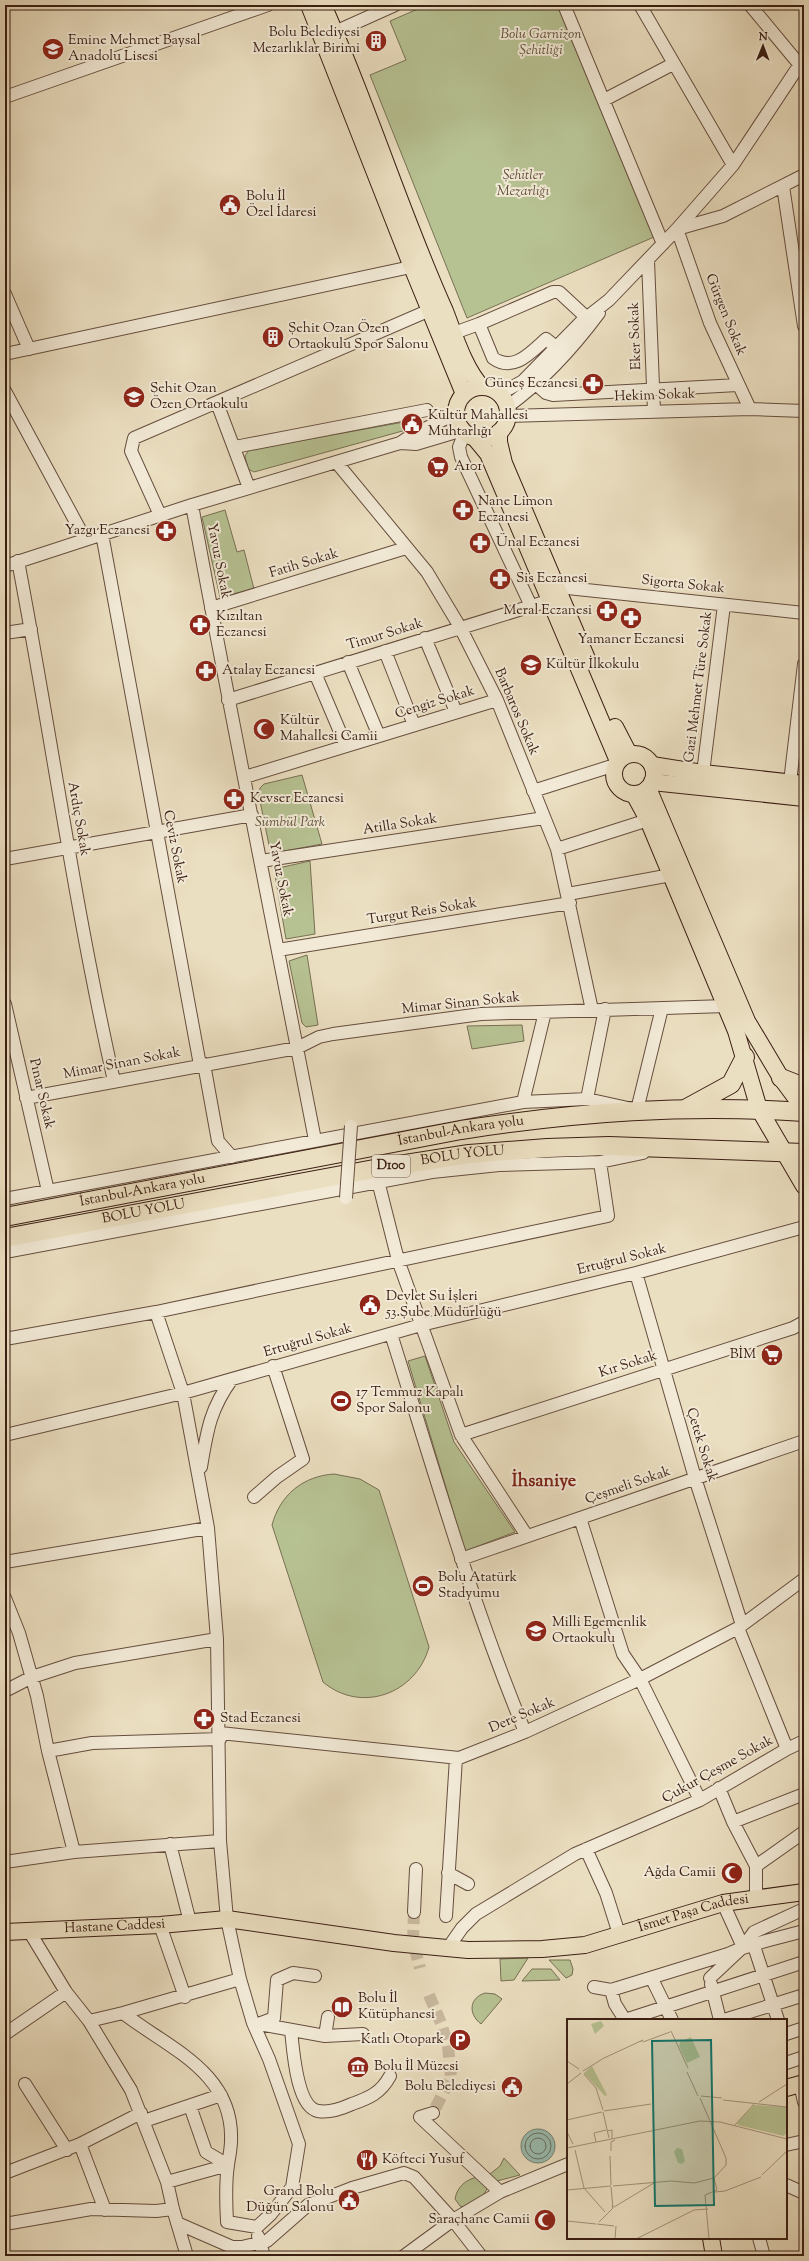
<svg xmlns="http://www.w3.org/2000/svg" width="809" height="2261" font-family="'Sorts Mill Goudy',serif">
<rect width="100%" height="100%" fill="#ebdfc1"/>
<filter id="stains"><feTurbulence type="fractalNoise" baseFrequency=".005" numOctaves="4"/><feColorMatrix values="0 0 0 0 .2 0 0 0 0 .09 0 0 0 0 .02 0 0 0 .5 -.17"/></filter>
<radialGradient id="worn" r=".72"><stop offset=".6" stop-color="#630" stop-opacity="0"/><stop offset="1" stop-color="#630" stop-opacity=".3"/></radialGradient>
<!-- green -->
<path fill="#b7c293" stroke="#787053" d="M427 5H558L654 237 467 318 370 75 406 60 390 21Z
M415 420 417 427 254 472 248 469 245 456 249 450Z
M225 510 237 552 244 550 254 589 220 597 202 517Z
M302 775 322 844 274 853 270 850 259 796 260 788 264 784Z
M310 861 315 934 286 939 274 869Z
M307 955 318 1025 306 1027 302 1023 289 961Z
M522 1025 524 1041 472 1049 467 1026Z
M425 1356 454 1442 515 1532 465 1551 408 1361Z
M334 1474 360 1479 379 1490 429 1647C416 1694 361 1714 323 1682L272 1525C280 1495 303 1476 334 1474Z
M528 1958 514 1980 501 1981 500 1959Z
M549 1960H570L573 1969 572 1975 566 1978Z
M532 1969H551L560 1980 522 1981Z
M485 1993 495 1994 502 1999 481 2024C468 2014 469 1998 485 1993Z
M504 2158 520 2175 497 2181 490 2174 500 2166Z
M478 2177 488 2187 480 2201 468 2209 460 2206 455 2199C457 2187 466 2179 478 2177Z"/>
<!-- water -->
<path fill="#98bdb0" stroke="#727d71" d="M521 2146a17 17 0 1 1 34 0a17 17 0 1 1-34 0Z"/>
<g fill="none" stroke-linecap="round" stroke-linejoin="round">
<!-- shore -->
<path stroke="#696e62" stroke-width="1" d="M525 2146a13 13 0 1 1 26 0a13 13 0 1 1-26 0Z
M530 2146a8 8 0 1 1 16 0a8 8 0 1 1-16 0Z"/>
<!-- minor-tunnel -->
<path stroke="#c8b89e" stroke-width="12" stroke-dasharray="12 6" stroke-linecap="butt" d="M414 1912 413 1941 420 1968
M429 1995 441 2023 448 2046 451 2077 433 2113"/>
<!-- minor casing -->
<g stroke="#664e3e" stroke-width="14">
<path id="minor" d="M564 5 663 244
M640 5 733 165
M750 5 799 64
M335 32 395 5
M5 97 268 5
M604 100 673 64
M783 186 804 326
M648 261 654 411
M5 294 29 349
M479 324 553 292H559L586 317
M454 333 479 324 493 358C514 373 531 352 546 339L556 347
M5 354 420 265
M537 385 546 393 553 395 738 385
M5 391 85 539
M500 394 523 381 581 322 609 300 677 229 733 165 804 58
M217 403 249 488
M507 407C543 381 573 348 599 313
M750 409 710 323 677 229 723 216 804 175
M507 416 750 409 804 411
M465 432 459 447 461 457 531 606
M400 443C417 430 438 424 456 413
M235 447 427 410
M337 463 427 572 460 627 497 700 557 849 592 1010
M192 505C231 717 274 929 315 1140
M160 515 131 451 134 438 430 310
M102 534 200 1065
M18 561C51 734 75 909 114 1081
M5 566 192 505 400 443 416 444 463 430
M558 587 804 613
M211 608 406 548
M5 633 31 629
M425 638 456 712
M385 651 414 725
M348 662 379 736
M315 673 346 746
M228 700 551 600
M703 773 724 605
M245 777 497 700
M790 782 804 664
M533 791 615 765
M557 849 648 820
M5 859 252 815
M261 861 544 818
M568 894 671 875
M278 950 570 903
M5 1004 48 1191
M204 1064 218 1141 232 1157
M26 1098 297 1048 319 1037 333 1034 481 1014 726 1006
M587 1099 605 1009
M523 1102 545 1012
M378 1181 398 1260 461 1435 527 1536
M5 1199 523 1102 587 1099 637 1110 662 1008
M5 1252 432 1172 499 1165 600 1162 643 1153
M636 1273 695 1478 742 1625
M391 1334C433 1467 471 1602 525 1732
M5 1339 156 1312 608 1216 600 1162
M5 1435 183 1393 421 1325 636 1273 804 1227
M461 1435 793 1328 804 1322
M201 1467C207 1431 210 1409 232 1379
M254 1497 277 1477 303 1459 273 1366
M580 1518 623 1654 640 1679 700 1800
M461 1559 804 1441
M5 1562 208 1528
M5 1598 19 1633 37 1696 48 1751 74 1852
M738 1628 787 1749
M5 1691 32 1677 75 1663 217 1639
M220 1733 459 1758 525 1732 640 1679 738 1628 804 1579
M48 1751 92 1743 220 1739
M719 1788 733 1822 756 1866V1899
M733 1822 804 1794
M170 1844 190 1922
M586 1849 606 1893 619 1934
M5 1862 74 1852 220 1841
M756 1866 804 1832
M448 1873 468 1884
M723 1903 743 1947
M414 1912 416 1869
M446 1916 456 1758
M160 1925 185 1997
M29 1931 66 1992 89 2021 131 2090 167 2182 173 2209 187 2256
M754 1946 778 2020
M448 1948 462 1928 476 1914 575 1854 700 1800 787 1749 804 1741
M710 1978 743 1947 754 1932 804 1909
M652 1979 672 2020
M711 1984 720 2020
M594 1987 611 1990 615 2004 625 2020
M611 1990 728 1954C751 1943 779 1938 804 1931
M123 2013 240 1979
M625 2020 804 1962
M724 2020 804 1995
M89 2021 123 2013C168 2048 234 2072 231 2141 231 2149 229 2157 228 2165 225 2184 226 2203 227 2222L257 2227 271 2214 292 2187 299 2144 269 2059 253 2023 240 1979 227 1919 220 1841 217 1639 208 1528 183 1393 156 1312
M258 2024 274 2018 277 1980 293 1973 315 1976
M259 2024 325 2036 363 2034
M291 2030C293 2047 296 2107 318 2111 328 2113 343 2108 352 2104 369 2098 381 2093 390 2076
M5 2034 66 1992
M786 2034 804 2028
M325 2036 328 2017
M786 2063 804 2057
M25 2084 67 2150
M800 2084 804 2102
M190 2106 206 2152 228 2165
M433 2113 420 2117 500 2192
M144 2121 221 2095
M80 2144 105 2210
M786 2145 804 2141
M5 2173 80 2144 141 2113
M167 2182 228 2165
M786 2185 804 2193
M177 2223 232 2247H242L267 2241 308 2205 352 2188 404 2173 414 2177 453 2220 481 2256
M5 2224 91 2209 156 2211 173 2209
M258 2236 264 2256
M759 2238 764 2256
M404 2256 453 2220 500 2192 568 2164"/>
</g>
<!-- major casing -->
<g stroke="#3a1e13" stroke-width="18">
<g id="major">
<path d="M309 5 412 267 464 394"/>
<path d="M323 5C368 105 400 211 445 311 454 334 465 370 482 387"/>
<circle cx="482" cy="413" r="26"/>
<path d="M499 432V442L504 463 588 661"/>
<path d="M474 437 488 454 618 761"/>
<path d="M615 727 629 754"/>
<circle cx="634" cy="774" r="20"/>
<path d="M652 765 703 773 804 784"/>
<path d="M652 782 804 798"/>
<path d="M648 788 747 1021 781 1078 804 1109"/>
<path d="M634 794 648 820 736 1031 759 1109 804 1186"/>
<path id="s1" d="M5 1932 160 1925 227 1919 394 1943 468 1950 542 1949 585 1945 723 1903 804 1892"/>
<path d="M786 2088 804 2083"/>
<path d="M711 2238 714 2256"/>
</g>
</g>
<!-- highway casing -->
<g stroke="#3a1e13" stroke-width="20">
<g id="highway">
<path d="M781 1078 804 1087"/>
<path d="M687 1108 731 1084 745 1057"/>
<path id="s2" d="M5 1217 461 1130C577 1112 687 1104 804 1112"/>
<path id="s3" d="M5 1238 374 1169 469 1154 547 1148 609 1146 804 1153"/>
</g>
</g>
<!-- minor -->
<use href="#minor" stroke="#f2ead7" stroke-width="12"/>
<!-- major -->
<use href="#major" stroke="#ebdfc1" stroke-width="16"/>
<!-- highway -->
<use href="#highway" stroke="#ebdfc1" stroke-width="18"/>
<!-- minor-bridge casing -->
<g stroke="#664e3e" stroke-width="14" stroke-linecap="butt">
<path id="minor-bridge" d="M346 1198 351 1126"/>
</g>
<!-- minor-bridge -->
<use href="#minor-bridge" stroke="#f2ead7" stroke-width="12"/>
</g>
<!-- icons -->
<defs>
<g id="building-disc" transform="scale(1.15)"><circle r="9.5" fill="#8f2418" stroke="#f2ead7"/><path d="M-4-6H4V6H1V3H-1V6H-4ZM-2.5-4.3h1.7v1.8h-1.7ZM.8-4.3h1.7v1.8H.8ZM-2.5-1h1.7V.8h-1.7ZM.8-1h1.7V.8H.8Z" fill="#fff"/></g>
<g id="school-disc" transform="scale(1.15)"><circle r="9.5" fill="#8f2418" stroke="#f2ead7"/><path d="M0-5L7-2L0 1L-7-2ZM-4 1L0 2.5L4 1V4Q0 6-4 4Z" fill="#fff"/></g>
<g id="civic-disc" transform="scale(1.15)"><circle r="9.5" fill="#8f2418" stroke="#f2ead7"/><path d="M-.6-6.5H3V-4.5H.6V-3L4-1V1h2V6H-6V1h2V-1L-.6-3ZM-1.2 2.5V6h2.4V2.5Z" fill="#fff"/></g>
<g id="pharmacy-disc" transform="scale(1.15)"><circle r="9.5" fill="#8f2418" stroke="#f2ead7"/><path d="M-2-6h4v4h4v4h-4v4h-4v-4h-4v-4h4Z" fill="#fff"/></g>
<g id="supermarket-disc" transform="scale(1.15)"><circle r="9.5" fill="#8f2418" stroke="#f2ead7"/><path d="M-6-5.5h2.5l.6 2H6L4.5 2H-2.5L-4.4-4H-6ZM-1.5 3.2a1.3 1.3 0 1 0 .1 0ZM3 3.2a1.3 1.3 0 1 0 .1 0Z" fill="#fff"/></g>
<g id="mosque-disc" transform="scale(1.15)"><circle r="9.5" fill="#8f2418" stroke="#f2ead7"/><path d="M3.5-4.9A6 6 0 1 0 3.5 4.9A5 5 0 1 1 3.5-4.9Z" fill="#fff"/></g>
<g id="stadium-disc" transform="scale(1.15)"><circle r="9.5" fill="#8f2418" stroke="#f2ead7"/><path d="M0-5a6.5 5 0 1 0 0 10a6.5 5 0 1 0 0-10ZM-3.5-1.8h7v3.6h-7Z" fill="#fff"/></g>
<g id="library-disc" transform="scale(1.15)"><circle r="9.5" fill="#8f2418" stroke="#f2ead7"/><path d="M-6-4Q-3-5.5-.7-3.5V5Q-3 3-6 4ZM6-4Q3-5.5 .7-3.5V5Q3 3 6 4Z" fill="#fff"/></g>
<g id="parking-disc" transform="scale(1.15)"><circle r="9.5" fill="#8f2418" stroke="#f2ead7"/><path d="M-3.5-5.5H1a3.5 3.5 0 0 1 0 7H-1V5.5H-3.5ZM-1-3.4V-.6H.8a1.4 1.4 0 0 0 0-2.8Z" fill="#fff"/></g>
<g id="museum-disc" transform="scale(1.15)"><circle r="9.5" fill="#8f2418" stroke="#f2ead7"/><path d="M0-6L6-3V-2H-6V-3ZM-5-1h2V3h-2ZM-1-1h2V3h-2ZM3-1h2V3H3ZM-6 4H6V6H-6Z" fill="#fff"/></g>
<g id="restaurant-disc" transform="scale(1.15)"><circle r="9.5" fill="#8f2418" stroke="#f2ead7"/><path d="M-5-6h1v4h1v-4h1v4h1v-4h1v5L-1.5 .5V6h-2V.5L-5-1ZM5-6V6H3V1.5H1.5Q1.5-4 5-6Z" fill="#fff"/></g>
</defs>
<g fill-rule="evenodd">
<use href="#building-disc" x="376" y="41"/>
<use href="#school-disc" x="53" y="49"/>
<use href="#civic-disc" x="230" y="205"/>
<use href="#building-disc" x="273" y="337"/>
<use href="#pharmacy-disc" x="593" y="384"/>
<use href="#school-disc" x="134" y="397"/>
<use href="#civic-disc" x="412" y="424"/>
<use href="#supermarket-disc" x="438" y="467"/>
<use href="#pharmacy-disc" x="463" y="510"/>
<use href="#pharmacy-disc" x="166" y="531"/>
<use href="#pharmacy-disc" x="480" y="543"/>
<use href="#pharmacy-disc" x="500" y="579"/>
<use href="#pharmacy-disc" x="607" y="611"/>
<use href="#pharmacy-disc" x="631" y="618"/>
<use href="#pharmacy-disc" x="200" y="625"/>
<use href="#school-disc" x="531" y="665"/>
<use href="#pharmacy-disc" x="206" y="671"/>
<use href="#mosque-disc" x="264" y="729"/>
<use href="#pharmacy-disc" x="234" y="799"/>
<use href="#civic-disc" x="370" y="1305"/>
<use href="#supermarket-disc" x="772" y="1355"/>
<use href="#stadium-disc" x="341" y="1401"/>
<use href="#stadium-disc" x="423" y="1586"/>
<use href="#school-disc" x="536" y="1631"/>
<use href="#pharmacy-disc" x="204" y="1719"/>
<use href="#mosque-disc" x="732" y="1873"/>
<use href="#library-disc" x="342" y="2007"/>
<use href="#parking-disc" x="460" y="2040"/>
<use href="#museum-disc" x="358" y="2067"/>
<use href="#civic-disc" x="512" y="2087"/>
<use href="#restaurant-disc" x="367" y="2160"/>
<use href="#civic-disc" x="349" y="2200"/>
<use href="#mosque-disc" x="545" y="2220"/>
</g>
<g text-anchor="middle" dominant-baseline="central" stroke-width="4" stroke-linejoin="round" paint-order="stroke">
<!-- shield labels -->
<rect fill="#f2ead7" stroke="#715b4e" stroke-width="1" x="372" y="1155" width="38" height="22" rx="3"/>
<g font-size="13" font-weight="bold" fill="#3a1e13">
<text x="391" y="1166">D100</text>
</g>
<!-- poi labels -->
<g font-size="14" fill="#3a1e13" stroke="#f2ead7" text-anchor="start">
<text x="360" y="33" text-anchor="end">Bolu Belediyesi<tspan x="360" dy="16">Mezarlıklar Birimi</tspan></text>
<text x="68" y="41">Emine Mehmet Baysal<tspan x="68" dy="16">Anadolu Lisesi</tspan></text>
<text x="246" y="197">Bolu İl<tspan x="246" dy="16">Özel İdaresi</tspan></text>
<text x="288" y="329">Şehit Ozan Özen<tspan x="288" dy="16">Ortaokulu Spor Salonu</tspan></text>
<text x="578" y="384" text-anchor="end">Güneş Eczanesi</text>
<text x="150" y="389">Şehit Ozan<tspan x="150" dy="16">Özen Ortaokulu</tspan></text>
<text x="428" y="416">Kültür Mahallesi<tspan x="428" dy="16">Muhtarlığı</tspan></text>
<text x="454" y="467">A101</text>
<text x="478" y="502">Nane Limon<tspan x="478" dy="16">Eczanesi</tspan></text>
<text x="150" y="531" text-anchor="end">Yazgı Eczanesi</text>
<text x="496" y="543">Ünal Eczanesi</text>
<text x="516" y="579">Sis Eczanesi</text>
<text x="592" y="611" text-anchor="end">Meral Eczanesi</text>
<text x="216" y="617">Kızıltan<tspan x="216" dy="16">Eczanesi</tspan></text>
<text x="631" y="640" text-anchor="middle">Yamaner Eczanesi</text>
<text x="546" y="665">Kültür İlkokulu</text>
<text x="222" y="671">Atalay Eczanesi</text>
<text x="280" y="721">Kültür<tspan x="280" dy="16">Mahallesi Camii</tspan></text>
<text x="250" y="799">Kevser Eczanesi</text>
<text x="386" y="1297">Devlet Su İşleri<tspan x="386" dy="16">53.Şube Müdürlüğü</tspan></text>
<text x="756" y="1355" text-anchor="end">BİM</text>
<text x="356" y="1393">17 Temmuz Kapalı<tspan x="356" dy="16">Spor Salonu</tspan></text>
<text x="438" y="1578">Bolu Atatürk<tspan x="438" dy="16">Stadyumu</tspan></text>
<text x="552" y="1623">Milli Egemenlik<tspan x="552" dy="16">Ortaokulu</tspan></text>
<text x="220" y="1719">Stad Eczanesi</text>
<text x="716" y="1873" text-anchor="end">Ağda Camii</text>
<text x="358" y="1999">Bolu İl<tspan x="358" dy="16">Kütüphanesi</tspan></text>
<text x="444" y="2040" text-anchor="end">Katlı Otopark</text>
<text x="374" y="2067">Bolu İl Müzesi</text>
<text x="496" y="2087" text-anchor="end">Bolu Belediyesi</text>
<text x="382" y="2160">Köfteci Yusuf</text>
<text x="334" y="2192" text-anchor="end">Grand Bolu<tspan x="334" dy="16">Düğün Salonu</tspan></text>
<text x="530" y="2220" text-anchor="end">Saraçhane Camii</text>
</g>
<!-- park labels -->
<g font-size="14" font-style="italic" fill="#604f39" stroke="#f2ead7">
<text x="541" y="35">Bolu Garnizon<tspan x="541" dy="16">Şehitliği</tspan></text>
<text x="523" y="176">Şehitler<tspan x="523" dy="16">Mezarlığı</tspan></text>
<text x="290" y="823">Sümbül Park</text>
</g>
<!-- street labels -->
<g font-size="14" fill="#3a1e13" stroke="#f2ead7">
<text transform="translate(725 315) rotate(68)">Gürgen Sokak</text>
<text transform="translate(636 336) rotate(-92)">Eker Sokak</text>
<text transform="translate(655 396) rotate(-2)">Hekim Sokak</text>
<text transform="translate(218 561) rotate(79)">Yavuz Sokak</text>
<text transform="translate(304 564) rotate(-17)">Fatih Sokak</text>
<text transform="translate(683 585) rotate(6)">Sigorta Sokak</text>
<text transform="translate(385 635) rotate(-17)">Timur Sokak</text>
<text transform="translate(699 687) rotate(-83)">Gazi Mehmet Türe Sokak</text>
<text transform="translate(435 703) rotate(-17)">Cengiz Sokak</text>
<text transform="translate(516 712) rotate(67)">Barbaros Sokak</text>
<text transform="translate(78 819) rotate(80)">Ardıç Sokak</text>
<text transform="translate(400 825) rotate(-9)">Atilla Sokak</text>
<text transform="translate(174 847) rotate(79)">Ceviz Sokak</text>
<text transform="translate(280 879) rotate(79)">Yavuz Sokak</text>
<text transform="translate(422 912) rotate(-9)">Turgut Reis Sokak</text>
<text transform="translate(461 1004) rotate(-6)">Mimar Sinan Sokak</text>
<text transform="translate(122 1064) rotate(-11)">Mimar Sinan Sokak</text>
<text transform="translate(41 1094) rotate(77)">Pınar Sokak</text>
<text stroke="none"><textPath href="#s2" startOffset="464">İstanbul-Ankara yolu</textPath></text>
<text stroke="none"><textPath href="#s3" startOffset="465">BOLU YOLU</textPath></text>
<text stroke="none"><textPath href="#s2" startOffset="140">İstanbul-Ankara yolu</textPath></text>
<text stroke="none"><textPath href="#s3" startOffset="141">BOLU YOLU</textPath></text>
<text transform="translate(622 1260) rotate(-14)">Ertuğrul Sokak</text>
<text transform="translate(308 1341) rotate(-16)">Ertuğrul Sokak</text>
<text transform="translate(628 1365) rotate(-18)">Kır Sokak</text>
<text transform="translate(701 1445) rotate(73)">Çetek Sokak</text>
<text transform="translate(628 1486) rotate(-19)">Çeşmeli Sokak</text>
<text transform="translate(522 1716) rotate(-23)">Dere Sokak</text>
<text transform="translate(718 1770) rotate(-29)">Çukur Çeşme Sokak</text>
<text stroke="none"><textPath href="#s1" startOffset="696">İsmet Paşa Caddesi</textPath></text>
<text stroke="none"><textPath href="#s1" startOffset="110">Hastane Caddesi</textPath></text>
</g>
<!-- district labels -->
<g font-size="18" font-weight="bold" fill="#7a1f14" stroke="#f2ead7">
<text x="544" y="1482">İhsaniye</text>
</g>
</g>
<!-- overview -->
<g transform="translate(567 2019)">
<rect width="220" height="220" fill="#ebdfc1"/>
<path d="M34 2 37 7 28 15 24 5ZM124 18 133 38 120 44 112 27 113 23ZM25 47 40 76 38 77 17 54ZM187 86 220 88V113L217 117 171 106 170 104ZM110 129 115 130 118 142 115 145 111 144 107 133Z" fill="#b7c293"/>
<path fill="none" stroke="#a4927b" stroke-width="1" d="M104 12 121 49M76 23 103 13M0 42 12 50M16 52 37 39 76 21 74 23M120 53 131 77M17 55 29 69 36 91M0 65 14 54M134 77 155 79M133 79 159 139V146L147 159M156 81 220 88M192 83 220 65M37 92 84 85M36 93 42 119M0 101 35 93M168 106 187 85M40 112 45 111V120M0 113 6 125M29 123 27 114 39 111M0 129 133 102 153 103 220 120M8 131 17 169 38 193M44 132V123L48 121M43 137 44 166M195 156 220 132M46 167 104 162 127 164 147 159M44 168 46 189 45 186M0 171 44 167M148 173 158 172 194 158M47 188 87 164M0 202 29 205M32 203 46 189M30 205 47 207M48 220 49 207M69 220 127 191 141 190M142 220 138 176 150 171 147 159"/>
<path fill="#0f766e" fill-opacity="0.15" stroke="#0f766e" stroke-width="2" d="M144 21 147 186 88 187 85 22Z"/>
<rect width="220" height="220" fill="none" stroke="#3a1e13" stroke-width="2"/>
</g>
<!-- margin -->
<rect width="809" height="2261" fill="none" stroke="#ebdfc1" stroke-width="20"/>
<rect x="6" y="6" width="797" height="2249" fill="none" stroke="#3a1e13" stroke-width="2"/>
<rect x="10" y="10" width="789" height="2241" fill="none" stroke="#3a1e13"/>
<!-- north arrow -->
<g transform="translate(763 46) rotate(1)" stroke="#f2ead7" stroke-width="3" paint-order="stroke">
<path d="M0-3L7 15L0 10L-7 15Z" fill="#3a1e13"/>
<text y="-6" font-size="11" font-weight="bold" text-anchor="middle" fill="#3a1e13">N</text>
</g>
<rect width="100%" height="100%" filter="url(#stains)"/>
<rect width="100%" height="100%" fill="url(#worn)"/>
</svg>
